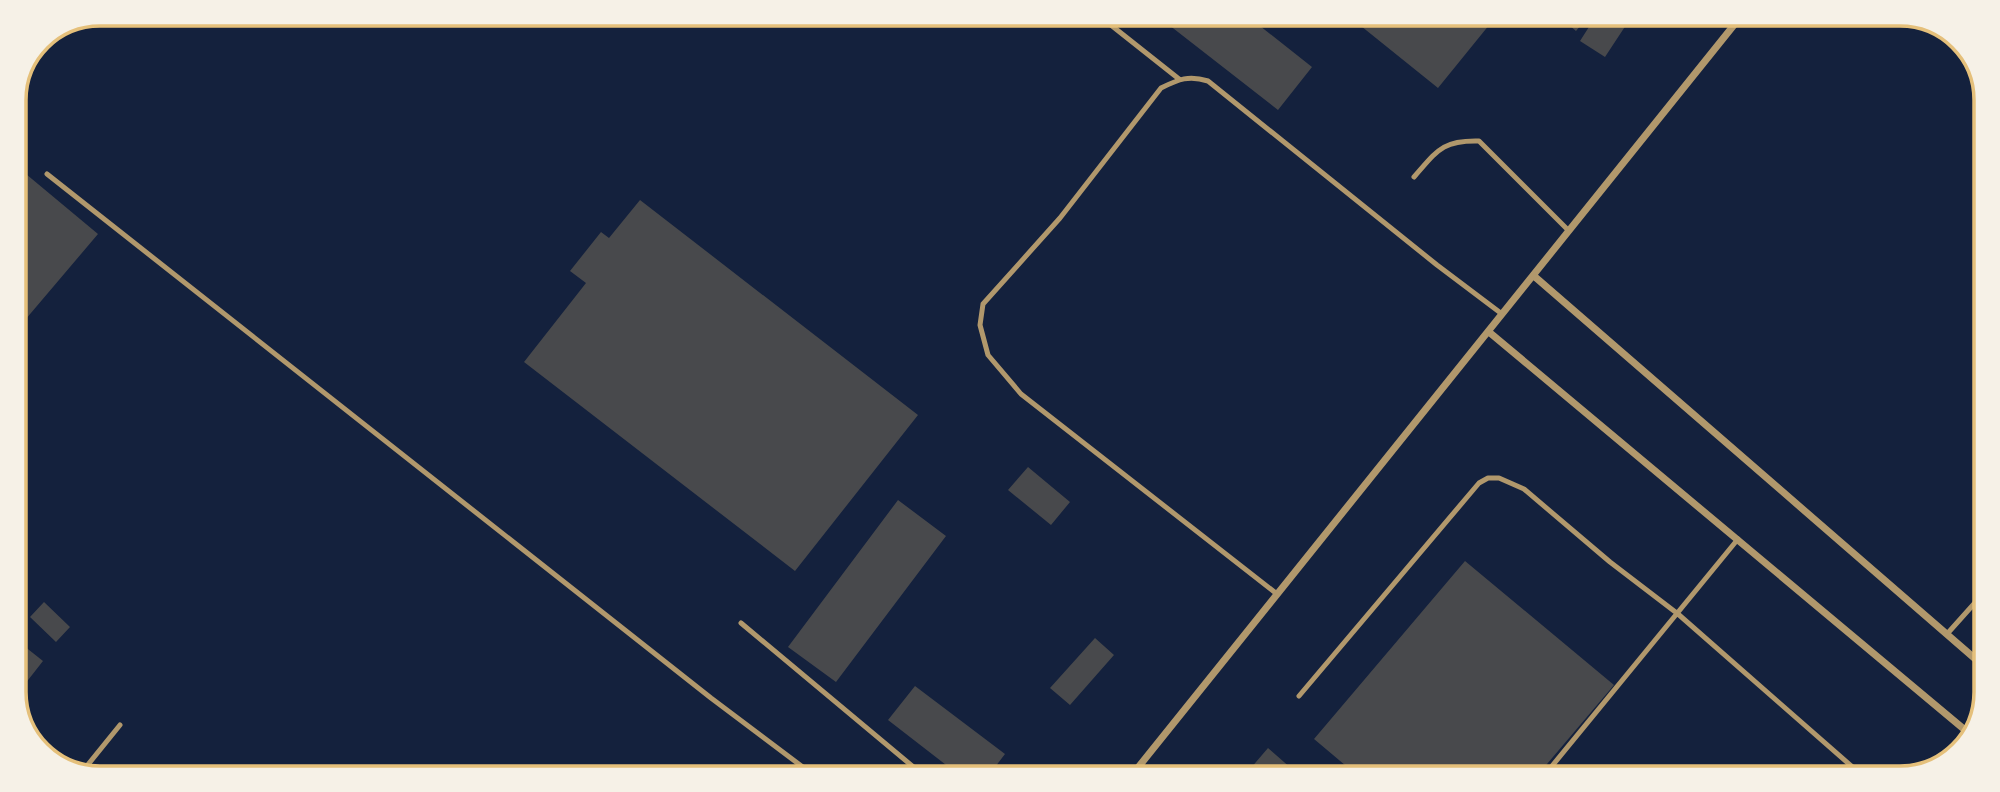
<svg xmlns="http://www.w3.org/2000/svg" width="2000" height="792" font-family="'DM Sans',sans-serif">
<rect width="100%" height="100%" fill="#14213d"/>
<!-- building -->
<path fill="#48494c" d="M1160 18H1250L1312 67 1278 110Z
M1351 18 1494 19 1438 88Z
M1562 19H1586L1576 31Z
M1594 19H1630L1605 57 1580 41Z
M14 164 98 234 14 333Z
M640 200 918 415 795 571 524 362 586 283 570 271 601 232 609 238Z
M1028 467 1070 502 1051 525 1008 490Z
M898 500 946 536 836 682 788 647Z
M1465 561 1614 685 1536 777 1358 776 1314 739Z
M44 602 70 627 56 642 30 617Z
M14 638 43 661 14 698Z
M1095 638 1114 655 1070 705 1050 688Z
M915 686 1005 754 989 775H959L888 720Z
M1268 748 1300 776H1244Z"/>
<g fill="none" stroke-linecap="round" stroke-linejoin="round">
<!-- service -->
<path stroke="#b1986c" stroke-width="5" d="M1102 18 1179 79
M47 174 711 698 812 774
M1414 177C1437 151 1442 140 1479 141L1569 231
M1277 594 1021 394 988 355 980 325 983 304 1060 218 1161 88C1179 79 1189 75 1208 81L1437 265 1502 314
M741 623 923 775
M1947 634 1981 596
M1299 696 1479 483 1488 478H1499L1524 489 1610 562 1678 614 1857 771
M82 772 120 725
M1543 777 1738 539"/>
<!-- minor -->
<path stroke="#b1986c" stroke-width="7" d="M1534 276 1980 663
M1489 332 1971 735
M1132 775 1738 20"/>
</g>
<!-- crop -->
<path d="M0 0H2000V792H0ZM100 26H1900A74 74 0 0 1 1974 100V692A74 74 0 0 1 1900 766H100A74 74 0 0 1 26 692V100A74 74 0 0 1 100 26Z" fill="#f6f1e7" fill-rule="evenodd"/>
<path fill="none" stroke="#e5c07b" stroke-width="3.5" d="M100 26H1900A74 74 0 0 1 1974 100V692A74 74 0 0 1 1900 766H100A74 74 0 0 1 26 692V100A74 74 0 0 1 100 26Z"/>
</svg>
